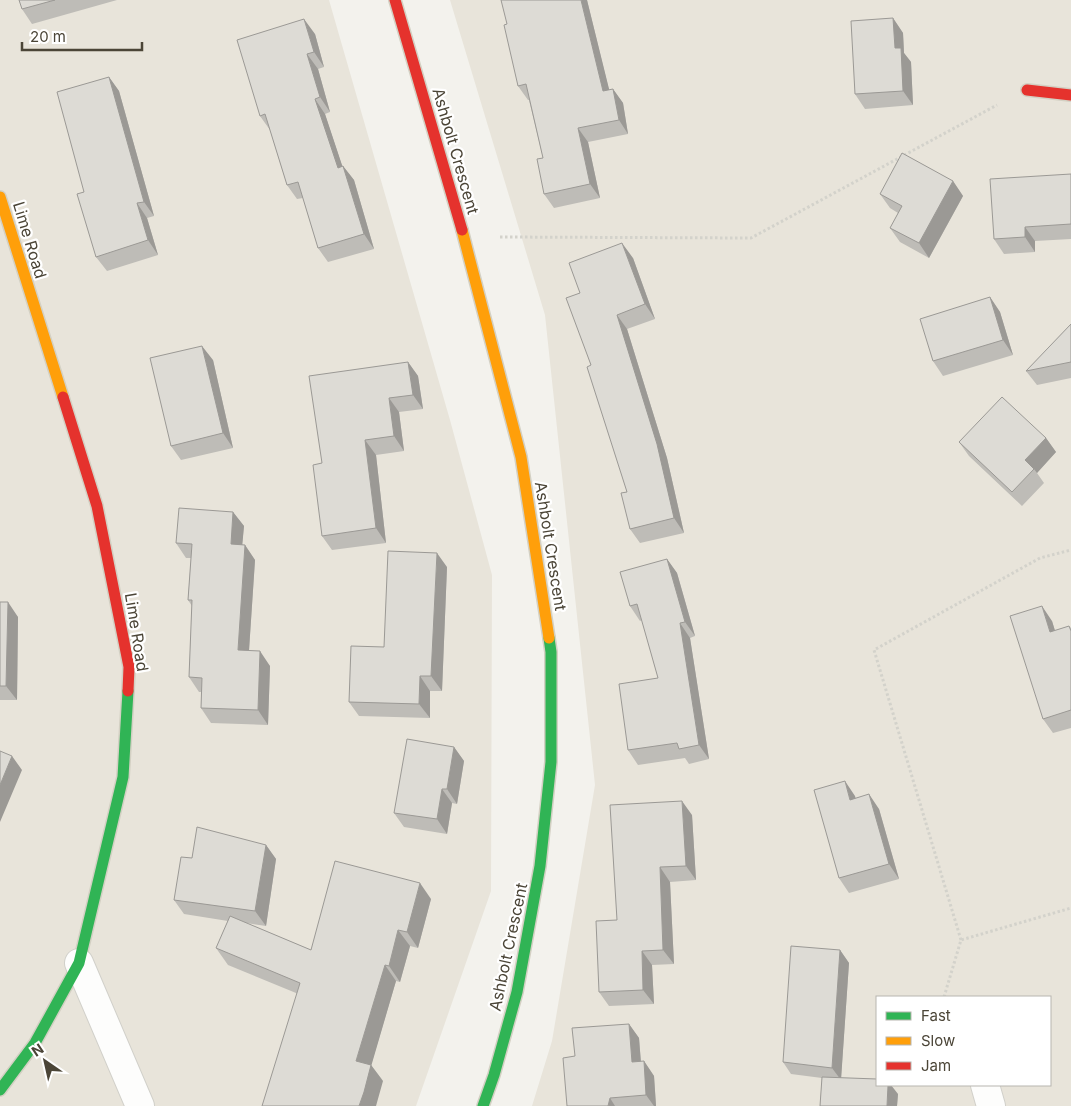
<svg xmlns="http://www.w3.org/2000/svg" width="1071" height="1106" font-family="Inter,sans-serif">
<rect width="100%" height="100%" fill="#f3f2ed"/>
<!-- residential -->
<path fill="#e8e4da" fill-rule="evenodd" d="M0 0H329L450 420 492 575 491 891 416 1106H0Z
M450 0H1071V1106H532L552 1041 595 785 545 315ZM877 997H1050V1085H877Z"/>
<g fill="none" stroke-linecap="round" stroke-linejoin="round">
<!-- street casing -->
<g stroke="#d1d0ca" stroke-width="30">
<path id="street" d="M79 963 140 1106
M985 1085 991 1106"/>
</g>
<!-- fast casing -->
<g stroke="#d3d0c3" stroke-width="14">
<path id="fast" d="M0 1090 35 1043 79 963 123 777 128 691
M483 1106 494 1075 517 992 540 866 551 762V652L549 638"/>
</g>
<!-- slow casing -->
<g stroke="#d3d0c3" stroke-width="14">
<path id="slow" d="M0 197 63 397
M462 230 521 457 549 638"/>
</g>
<!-- jam casing -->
<g stroke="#d3d0c3" stroke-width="14">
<path id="jam" d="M395 0 462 230
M1027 90 1071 95
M63 397 97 506 129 667 128 691"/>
</g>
<!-- path -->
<path stroke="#d3d2cb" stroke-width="3" stroke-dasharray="2.5 2.5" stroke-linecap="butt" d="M500 237 751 238 997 105
M961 940 874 650 1040 558 1071 550
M944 997 961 940 1071 908"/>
<!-- street -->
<use href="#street" stroke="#fdfdfc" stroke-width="28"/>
<!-- fast -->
<use href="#fast" stroke="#30b455" stroke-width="11"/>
<!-- slow -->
<use href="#slow" stroke="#ff9f0a" stroke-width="11"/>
<!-- jam -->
<use href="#jam" stroke="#e5322d" stroke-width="11"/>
</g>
<!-- wall -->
<path fill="#bebcb7" d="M19 0H117L32 24 22 9Z
M587 0 609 90 613 89 623 103 628 134 588 142 600 198 554 208 544 194 543 158 529 100H528L518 86 507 24Z
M893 18 903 33 904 53 911 62 913 105 865 109 855 94Z
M315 34 324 67 318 69 330 112 325 114 342 166H343L354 180 374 249 328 262 318 248 303 198 297 199 287 185 270 130 260 116Z
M109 77 119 91 154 216 147 218 158 255 107 271 96 257 84 192Z
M1071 174V239L1035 241V252L1004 254 994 239Z
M953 181 963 196 929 258 900 242 890 228 898 213 890 208 880 194Z
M633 258 655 319 627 329 667 458 684 533 640 543 630 529 627 492 591 365 580 293Z
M990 297 1000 312 1013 355 943 376 933 361Z
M1071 324V378L1037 385 1026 371Z
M213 360 233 448 181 460 171 446Z
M408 362 418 376 423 409 399 412 404 451 376 455 386 543 332 550 322 536V463Z
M1046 438 1056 452 1037 473 1044 483 1022 506 969 456 959 442Z
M233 512 244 526 242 545H245L255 560 249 651 270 666 268 725 211 723 201 708 202 692H199L189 677 192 606 188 600 191 558H186L176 543Z
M667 559 677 573 695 636 690 638 709 759 689 764 685 758 638 765 628 750 658 678 642 620 640 621 630 606Z
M447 567 442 691H430V718L359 716 349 702 384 647Z
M0 602 18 617 17 700H0Z
M1052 621 1055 631 1069 626 1071 628V728L1053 733 1043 719Z
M454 747 464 761 457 804 452 803 447 834 404 827 394 813Z
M855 796V798L879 809 899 879 849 893 839 878Z
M692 815 696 880 670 882 674 964 652 965 654 1004 609 1006 599 992 617 920Z
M266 845 276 859 266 926 246 923 311 950 431 899 418 948 410 946 400 982 396 981 371 1065 383 1081 296 993 228 965 216 948 228 921 184 914 174 900 192 858Z
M840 950 849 963 841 1078 898 1094 897 1106H820L822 1078 791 1074 783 1062Z
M629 1024 639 1038 641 1062 644 1061 654 1076 656 1106H567L575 1056Z"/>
<!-- shaded-wall -->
<path fill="#9b9995" d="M581 0H587L613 105 603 91Z
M893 18 903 33 904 53 911 62 913 105 903 91 895 48Z
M304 19 315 34 324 67 314 52Z
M307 54 318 69 330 112 320 97Z
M109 77 119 91 154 216 144 202Z
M613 89 623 103 628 134 619 120Z
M315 99 325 114 348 183 338 168Z
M578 128 588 142 600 198 590 184Z
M343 166 354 180 374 249 364 234Z
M953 181 963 196 929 258 919 243Z
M137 203 147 218 158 255 148 240Z
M1025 227 1035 241V252L1025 237Z
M622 243 633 258 655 319 645 304Z
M990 297 1000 312 1013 355 1003 340Z
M617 315 627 329 667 458 684 533 674 518Z
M202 346 213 360 233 448 223 433Z
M408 362 418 376 423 409 413 395Z
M389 398 399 412 404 451 394 436Z
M1046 438 1056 452 1037 473 1034 469 1025 460Z
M365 440 376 455 386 543 376 528Z
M233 512 244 526 241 559 231 544Z
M245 545 255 560 248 665 238 650Z
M437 553 447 567 442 691 431 676Z
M667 559 677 573 695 636 685 622Z
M8 602 18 617 17 700 6 686Z
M1042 606 1052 621 1060 647 1050 632Z
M680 623 690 638 709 759 699 745Z
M260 651 270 666 268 725 258 710Z
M420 676 430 691V718L419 704Z
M454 747 464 761 457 804 447 789Z
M12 756 22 770 0 822V785Z
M845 781 855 796 860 814 850 800Z
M442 789 452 803 447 834 437 819Z
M869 794 879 809 899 879 889 864Z
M682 801 692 815 696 880 686 866Z
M266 845 276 859 266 926 255 911Z
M660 867 670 882 674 964 663 950Z
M420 883 431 899 418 948 407 932Z
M398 930 410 946 400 982 389 966Z
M840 950 849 963 841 1080 832 1068Z
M642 951 652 965 654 1004 643 990Z
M385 965 396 981 368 1077 356 1061Z
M629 1024 639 1038 642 1077 632 1062Z
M644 1061 654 1076 656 1106H654L646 1095Z
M371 1065 383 1081 376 1106H359Z
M888 1085H891L898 1094 897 1106H887Z
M610 1098 615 1106H608Z"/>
<!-- building -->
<path fill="#dddbd5" stroke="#9b9995" d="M19 0H55L22 9Z
M501 0H581L603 91 613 89 619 120 578 128 590 184 544 194 537 159 543 158 526 84 518 86 504 25 507 24Z
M893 18 895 48H901L903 91 855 94 851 21Z
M304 19 314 52 307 54 320 97 315 99 338 168 343 166 364 234 318 248 298 182 287 185 265 114 260 116 237 40Z
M109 77 144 202 137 203 148 240 96 257 77 194 84 192 57 92Z
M902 153 953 181 919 243 890 228 902 206 880 194Z
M1071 174V224L1025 227V237L994 239 990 179Z
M622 243 645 304 617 315 657 444 674 518 630 529 621 493 627 492 587 367 591 365 566 298 580 293 569 263Z
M990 297 1003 340 933 361 920 319Z
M1071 324V362L1026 371Z
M202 346 223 433 171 446 150 358Z
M408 362 413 395 389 398 394 436 365 440 376 528 322 536 313 465 322 463 309 376Z
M1002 397 1046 438 1025 460 1034 469 1012 492 959 442Z
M179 508 233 512 231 544 245 545 238 650 260 651 258 710 201 708 202 678 189 677 192 600H188L192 544 176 543Z
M388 551 437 553 431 676H420L419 704 349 702 351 646 384 647Z
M667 559 685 622 680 623 699 745 679 749 677 743 628 750 619 684 658 678 637 604 630 606 620 572Z
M0 602H8L6 686H0Z
M1042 606 1050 632 1069 626 1071 631V710L1043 719 1010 616Z
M407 739 454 747 447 789H442L437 819 394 813Z
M0 751 12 756 0 785Z
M845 781 850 800 869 794 889 864 839 878 814 790Z
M682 801 686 866 660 867 663 950 642 951 643 990 599 992 596 921 617 920 610 805Z
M197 827 266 845 255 911 174 900 181 857 192 858Z
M335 861 420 883 407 932 398 930 389 966 385 965 356 1061 371 1065 364 1092 359 1106H262L300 983 216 948 230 916 311 950Z
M791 946 840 950 832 1068 783 1062Z
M629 1024 632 1062 644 1061 646 1095 610 1098 608 1106H567L563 1058 575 1056 572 1028Z
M822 1077 877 1079V1085H888L887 1106H820Z"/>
<g text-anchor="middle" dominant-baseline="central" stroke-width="4.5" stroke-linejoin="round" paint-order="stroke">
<!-- street labels -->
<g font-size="16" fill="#4b4537" stroke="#fff">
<text transform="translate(456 151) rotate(74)">Ashbolt Crescent</text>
<text transform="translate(30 240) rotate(73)">Lime Road</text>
<text transform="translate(551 546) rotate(81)">Ashbolt Crescent</text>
<text transform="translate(137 632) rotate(81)">Lime Road</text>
<text transform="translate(508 947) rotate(-78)">Ashbolt Crescent</text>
</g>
</g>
<!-- legend -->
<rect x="876" y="996" width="175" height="90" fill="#ffffff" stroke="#b7b5af"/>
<rect x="886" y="1012" width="25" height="8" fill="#30b455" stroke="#b7b5af"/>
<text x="921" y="1021" font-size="15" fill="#4b4537">Fast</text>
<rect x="886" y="1037" width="25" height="8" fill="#ff9f0a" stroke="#b7b5af"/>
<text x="921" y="1046" font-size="15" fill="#4b4537">Slow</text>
<rect x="886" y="1062" width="25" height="8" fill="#e5322d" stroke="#b7b5af"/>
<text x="921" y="1071" font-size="15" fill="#4b4537">Jam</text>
<!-- north arrow -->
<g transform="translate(45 1061) rotate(326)" stroke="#ffffff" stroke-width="4" paint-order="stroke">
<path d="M0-4L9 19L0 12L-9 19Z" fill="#4b4537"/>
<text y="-8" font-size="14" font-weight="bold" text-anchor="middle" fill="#4b4537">N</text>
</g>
<!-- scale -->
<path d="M22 42v8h120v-8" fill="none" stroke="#4b4537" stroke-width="2.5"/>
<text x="30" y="42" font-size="15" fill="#4b4537" stroke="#ffffff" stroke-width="4" paint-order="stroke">20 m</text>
</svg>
